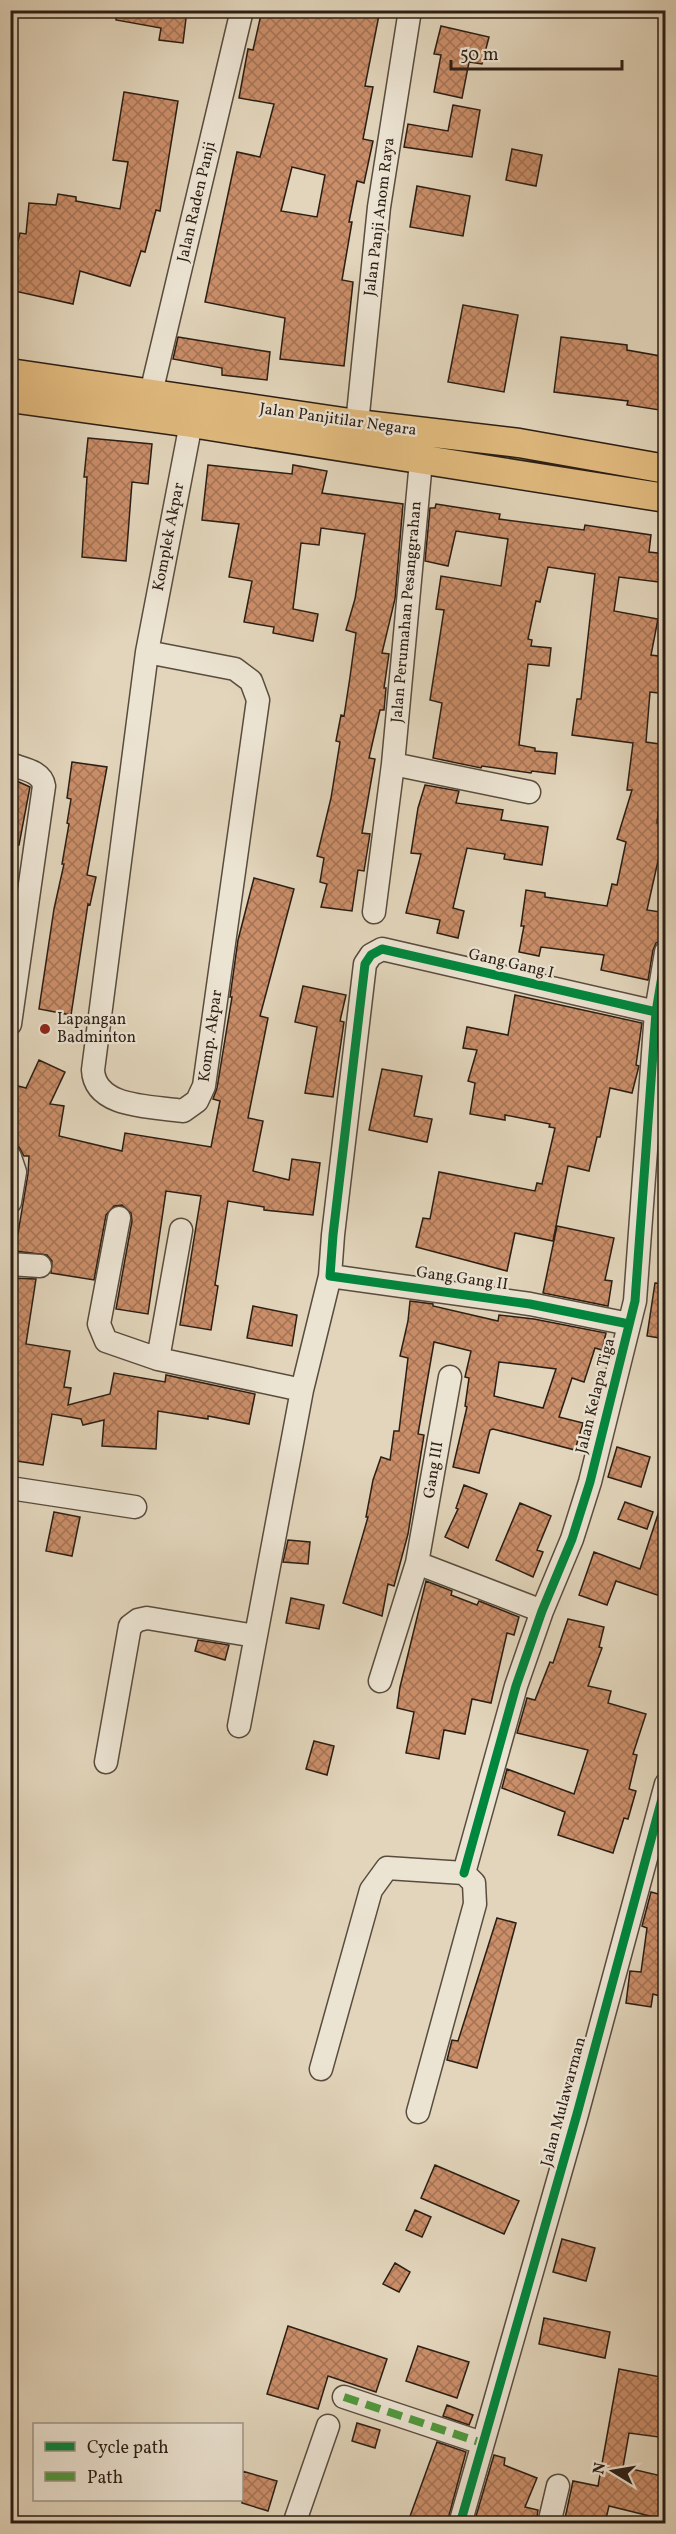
<svg xmlns="http://www.w3.org/2000/svg" width="676" height="2534" font-family="Vollkorn,serif">
<defs>
<pattern id="building-cross-hatch" width="8" height="8" patternUnits="userSpaceOnUse" patternTransform="scale(1.5)"><rect width="8" height="8" fill="#ca8e69"/><path d="M0 0l8 8M0 8l8-8" fill="none" stroke="#a47355"/></pattern>
</defs>
<rect width="100%" height="100%" fill="#e2d5bb"/>
<filter id="stains"><feTurbulence type="fractalNoise" baseFrequency=".00333" numOctaves="4"/><feColorMatrix values="0 0 0 0 .2 0 0 0 0 .09 0 0 0 0 .02 0 0 0 .5 -.17"/></filter>
<radialGradient id="worn" r=".72"><stop offset=".6" stop-color="#630" stop-opacity="0"/><stop offset="1" stop-color="#630" stop-opacity=".3"/></radialGradient>
<!-- building -->
<path fill="url(#building-cross-hatch)" stroke="#2b1e15" stroke-width="1.5" fill-rule="evenodd" d="M117 10H187L183 43 159 40 161 28 116 20Z
M262 10H380L365 86 373 87 363 139 373 141 364 183 357 181 349 222H352L342 280 353 282 344 366 280 359 285 318 205 302 237 152 260 157 274 104 239 98 248 49 253 50ZM292 167 325 175 317 217 281 211Z
M441 26 489 37 482 64 469 62 462 98 434 92 441 55 434 54Z
M124 92 178 101 160 211 156 210 145 252 141 251 130 286 80 271 73 304 10 290V274L20 233 26 234 29 203 56 205 58 194 76 197V201L120 209 128 162 113 160Z
M453 105 480 110 472 157 404 147 408 124 448 131Z
M512 149 542 155 536 186 506 180Z
M417 186 470 196 463 236 410 227Z
M463 305 518 315 504 392 448 382Z
M178 337 270 352 267 380 222 375V368L173 359Z
M561 337 627 345V350L666 357V411L627 405 628 401 554 392Z
M88 438 152 444 148 484 132 482 126 561 82 557 87 477H84Z
M208 465 292 474 293 465 327 471 322 493 403 504 395 599 382 653 389 654 384 688H386L384 710H380L369 758 375 759 362 833 370 834 364 871 358 870 352 911 321 907 327 884 320 882 324 858 317 856 331 798 340 742 336 741 341 715 344 716 350 677 356 633 346 630 355 599 365 534 321 528 319 545 301 543 293 609 318 614 313 641 273 633 274 627 244 622 252 581 229 577 239 524 202 520Z
M436 504 500 514 499 519 584 530 585 525 651 535 649 552 666 554V583L619 577 614 611 658 619 651 655 666 657V694L650 692 646 742 666 745 657 823 666 826V843L663 852H660L647 910 666 913V916L662 939 656 943 653 950 648 980 601 970 604 955 541 947 539 956 519 952 524 926H521L526 890 545 893V897L607 906 612 884 617 885 626 842 617 839 632 790H627L633 743 572 735 577 699H581L595 574 548 567 540 602 536 601 528 639 532 640 531 646 551 648 549 666 528 664 519 745 535 748V751L557 753 555 774 532 771 531 773 482 766 481 768 433 758 442 703 430 700 444 610 436 609 441 576 501 586 508 539 456 531 448 566 425 561 430 508H435Z
M72 762 107 767 87 875 96 877 90 905 88 904 71 1015 39 1009 54 909 64 864H62L69 824 67 823 71 799 67 798Z
M10 778 30 787 19 845 10 844Z
M425 785 459 791 456 803 503 810 501 820 548 827 542 865 504 859 505 854 467 848 453 908 464 911 458 938 437 933 440 920 406 913 421 854 411 853 418 808Z
M254 878 294 889 260 1016 268 1018 248 1118 263 1121 253 1171 289 1180 292 1159 320 1163 313 1215 264 1210V1207L228 1201 215 1285 218 1286 211 1330 180 1325 201 1196 166 1191 148 1314 116 1309 132 1221 131 1213 122 1205 114 1206 106 1215 94 1280 51 1273 52 1261 47 1255 15 1251 28 1174 29 1156H24L19 1147 10 1144V1084L26 1088 39 1060 65 1072 50 1104 64 1106 59 1136 122 1151 125 1133 211 1147 220 1101 213 1099 217 1088 232 997H230L238 940Z
M303 986 346 995 340 1021 344 1022 333 1097 305 1093 317 1027 295 1022Z
M515 995 642 1023 636 1065 639 1066 632 1093 610 1088 600 1137H597L589 1171 568 1166 553 1241 515 1233 507 1271 416 1247 423 1218 430 1219 439 1172 535 1191 537 1183 542 1184 555 1128 549 1127 550 1124 505 1115V1120L470 1114 475 1083 468 1081 477 1050 463 1048 467 1027 508 1035Z
M382 1069 422 1076 414 1116 432 1119 427 1142 369 1130Z
M557 1226 614 1238 605 1280 612 1281 608 1306 543 1293Z
M10 1278 36 1279 26 1344 70 1351 64 1387 71 1388 68 1405 110 1394 114 1373 165 1382 166 1375 255 1394 249 1424 208 1416V1419L158 1411 156 1449 102 1446 104 1420 83 1425 81 1419 52 1414 43 1465 10 1460V1327L15 1297H10Z
M655 1283 666 1284V1339L647 1336Z
M410 1301 433 1304V1306L498 1321 499 1315 534 1319 606 1333 602 1350 595 1348 584 1382 572 1378 559 1417 583 1423 575 1450 493 1429 490 1430 479 1473 453 1467 467 1407 465 1406 469 1378 465 1377 471 1351 434 1342 418 1434 424 1435 408 1534 394 1586 388 1584 382 1616 343 1603 368 1517H366L373 1480 381 1457 390 1460 394 1431H399L408 1358 400 1356 408 1321ZM499 1362 556 1369 543 1408 494 1396Z
M253 1306 297 1315 292 1346 247 1338Z
M617 1447 650 1457 641 1487 608 1477Z
M464 1485 487 1494 468 1548 445 1537 458 1509 456 1508Z
M625 1502 653 1512 647 1529 618 1519Z
M662 1502 666 1503V1598L616 1581 607 1605 579 1595 594 1552 640 1569Z
M520 1503 551 1516 537 1550 543 1552 533 1577 496 1560Z
M54 1512 80 1517 72 1556 46 1551Z
M288 1540 310 1542 308 1564 283 1562Z
M426 1581 452 1591 451 1595 477 1605 479 1601 519 1617 514 1635 507 1633 491 1703 472 1699 465 1734 444 1730 439 1759 406 1753 414 1712 397 1708 400 1687Z
M291 1598 324 1605 319 1629 286 1623Z
M568 1619 604 1627 599 1647 602 1648 588 1686 611 1691 608 1703 646 1714 633 1754 637 1755 629 1789 636 1791 628 1819 624 1818 613 1853 558 1835 565 1812 502 1788 507 1769 574 1794 588 1750 517 1733 527 1698 535 1700 550 1662 553 1663Z
M198 1640 229 1645 225 1660 195 1651Z
M314 1741 334 1746 327 1775 306 1769Z
M651 1892 666 1896V1998L653 1994 651 2007 626 2003 630 1971 641 1972 647 1928 642 1926Z
M497 1918 516 1923 477 2068 447 2060 452 2040 458 2041Z
M435 2165 519 2201 504 2234 421 2198Z
M415 2210 431 2217 422 2237 406 2230Z
M562 2239 595 2248 586 2281 553 2272Z
M395 2263 410 2272 399 2292 383 2284Z
M544 2318 610 2332 605 2358 539 2344Z
M288 2326 387 2359 376 2392 328 2376 318 2409 267 2394Z
M418 2346 469 2362 457 2398 406 2381Z
M619 2369 666 2378V2438L629 2433 623 2467 666 2477V2520L609 2506 605 2523H564L573 2481 598 2486Z
M447 2405 473 2415 469 2425 443 2416Z
M357 2423 380 2430 375 2448 352 2441Z
M437 2442 466 2452 447 2523H422L409 2519Z
M494 2455 505 2458 504 2465 537 2478 525 2507 538 2510 536 2523H474Z
M242 2471 277 2481 268 2511 242 2503Z"/>
<g fill="none" stroke-linecap="round" stroke-linejoin="round">
<!-- minor casing -->
<g stroke="#594c3e" stroke-width="25">
<path id="minor" d="M151 393 242 10
M357 424 379 207 410 10
M147 652 235 669 251 681 258 700 204 1086 197 1101 183 1111C154 1106 95 1109 93 1070L147 652 191 423
M10 764C23 769 42 771 44 786L10 1024
M393 764 529 792
M374 912 393 764 421 461
M10 1157 15 1172 10 1202
M119 1218 99 1324 106 1341 158 1359 302 1390
M10 1264 40 1266
M629 1324 530 1304 330 1276 333 1235 365 964 371 955 382 949 656 1012
M158 1359 181 1230
M10 1488 135 1507
M417 1563 542 1611
M380 1681 417 1563 450 1377
M239 1726 302 1390 330 1276
M106 1762 130 1626 138 1620 147 1618 255 1636
M464 1873 516 1686 542 1611 572 1539 590 1482 635 1301 656 1012 666 952
M321 2069 371 1890 387 1868 464 1873 474 1883 475 1904 418 2112
M344 2397 482 2443
M294 2524 328 2426
M460 2524 577 2114 666 1784
M549 2524 558 2486"/>
</g>
<!-- major casing -->
<g stroke="#2b1e15" stroke-width="31">
<path id="major" d="M10 373 357 424 519 443 666 469
M10 398 191 423 666 498"/>
</g>
<!-- minor -->
<use href="#minor" stroke="#ece4d3" stroke-width="22"/>
<!-- major -->
<use href="#major" stroke="#e1ba7e" stroke-width="28"/>
<!-- quiet -->
<path stroke="#4f9a3d" stroke-width="8" stroke-dasharray="15 8" stroke-linecap="butt" d="M344 2397 482 2443"/>
<!-- cycleway casing -->
<g stroke="#ece4d3" stroke-width="13">
<path id="cycleway" d="M629 1324 530 1304 330 1276 333 1235 365 964 371 955 382 949 656 1012
M464 1873 516 1686 542 1611 572 1539 590 1482 635 1301 656 1012 666 952
M460 2524 577 2114 666 1784"/>
</g>
<!-- cycleway -->
<use href="#cycleway" stroke="#00873e" stroke-width="9"/>
</g>
<!-- markers -->
<circle fill="#8f2418" stroke="#ece4d3" stroke-width="2" cx="45" cy="1029" r="6"/>
<g text-anchor="middle" dominant-baseline="central" stroke-width="4.5" stroke-linejoin="round" paint-order="stroke">
<!-- street labels -->
<g font-size="16" fill="#2b1e15" stroke="#ece4d3">
<text transform="translate(197 202) rotate(-77)">Jalan Raden Panji</text>
<text transform="translate(380 217) rotate(-83)">Jalan Panji Anom Raya</text>
<text transform="translate(338 420) rotate(8)">Jalan Panjitilar Negara</text>
<text transform="translate(169 537) rotate(-79)">Komplek Akpar</text>
<text transform="translate(407 612) rotate(-85)">Jalan Perumahan Pesanggrahan</text>
<text transform="translate(511 964) rotate(13)">Gang Gang I</text>
<text transform="translate(211 1036) rotate(-82)">Komp. Akpar</text>
<text transform="translate(462 1279) rotate(8)">Gang Gang II</text>
<text transform="translate(596 1396) rotate(-76)">Jalan Kelapa Tiga</text>
<text transform="translate(434 1470) rotate(-81)">Gang III</text>
<text transform="translate(564 2102) rotate(-75)">Jalan Mulawarman</text>
</g>
<!-- poi labels -->
<g font-size="16" fill="#2b1e15" stroke="#ece4d3" text-anchor="start">
<text x="57" y="1020">Lapangan<tspan x="57" dy="18">Badminton</tspan></text>
</g>
</g>
<!-- margin -->
<rect width="676" height="2534" fill="none" stroke="#e2d5bb" stroke-width="36"/>
<rect x="12" y="12" width="652" height="2510" fill="none" stroke="#2b1e15" stroke-width="3"/>
<rect x="18" y="18" width="640" height="2498" fill="none" stroke="#2b1e15" stroke-width="1.5"/>
<!-- legend -->
<rect x="33" y="2423" width="210" height="78" fill="#ece4d3" stroke="#9f9587" stroke-width="1.5"/>
<rect x="45" y="2442" width="30" height="9" fill="#00873e" stroke="#9f9587" stroke-width="1.5"/>
<text x="87" y="2453" font-size="18" fill="#2b1e15">Cycle path</text>
<rect x="45" y="2472" width="30" height="9" fill="#4f9a3d" stroke="#9f9587" stroke-width="1.5"/>
<text x="87" y="2483" font-size="18" fill="#2b1e15">Path</text>
<!-- north arrow -->
<g transform="translate(613 2471) rotate(281)" stroke="#ece4d3" stroke-width="4.5" paint-order="stroke">
<path d="M0-4.5L10 22L0 15L-10 22Z" fill="#2b1e15"/>
<text y="-9" font-size="16" font-weight="bold" text-anchor="middle" fill="#2b1e15">N</text>
</g>
<!-- scale -->
<path d="M451 60v9h171v-9" fill="none" stroke="#2b1e15" stroke-width="3"/>
<text x="460" y="60" font-size="18" fill="#2b1e15" stroke="#ece4d3" stroke-width="4.5" paint-order="stroke">50 m</text>
<rect width="100%" height="100%" filter="url(#stains)"/>
<rect width="100%" height="100%" fill="url(#worn)"/>
</svg>
